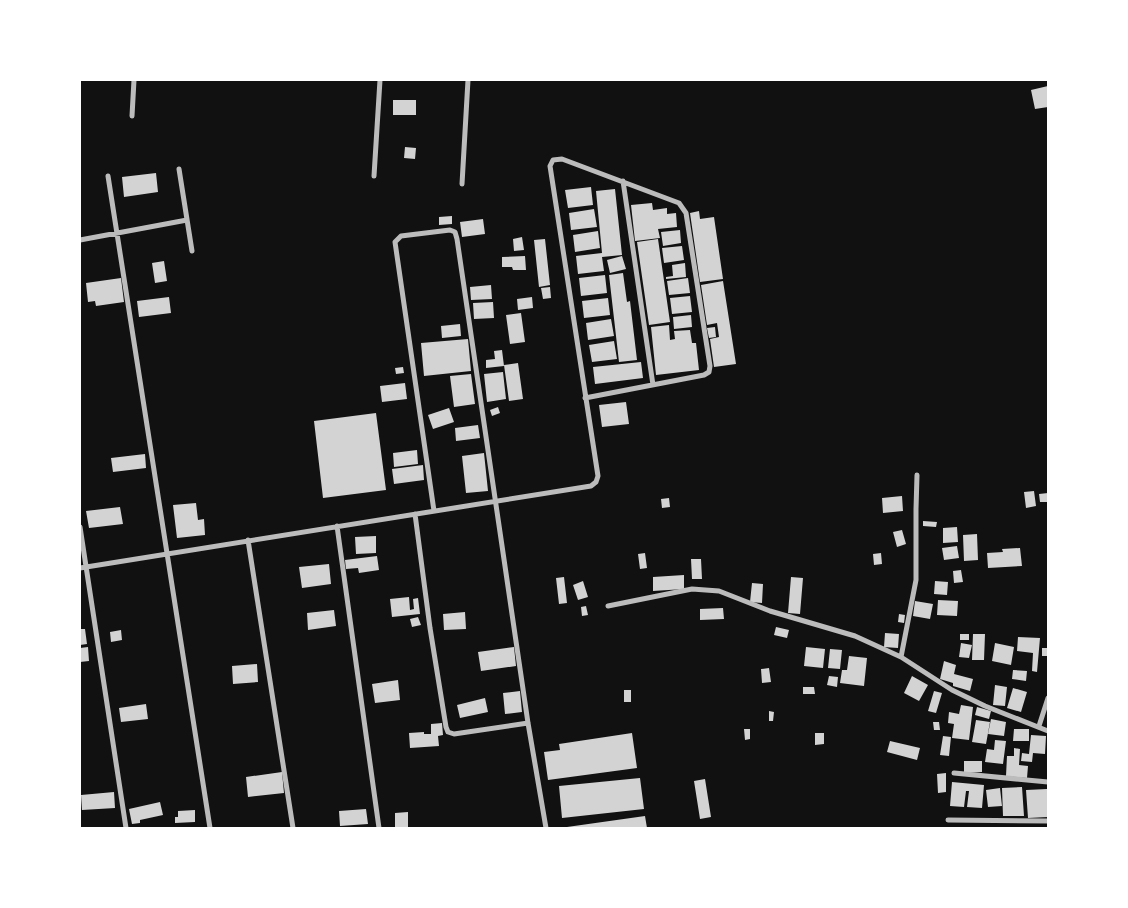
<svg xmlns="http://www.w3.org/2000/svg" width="1128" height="908" font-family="Rubik,sans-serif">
<rect width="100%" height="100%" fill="#111"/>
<!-- building -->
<path fill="#d3d3d3" d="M1048 86V107L1035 109 1031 90Z
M393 100H416V115H393Z
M405 147 416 148 415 159 404 158Z
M156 173 158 192 124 197 122 177Z
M591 187 593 205 568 208 565 190Z
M615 189 622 255 602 257 604 271 578 274 576 256 602 253 596 191Z
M652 203 653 210 667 208V214L676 213 677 227 658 229 660 238 635 241 631 205Z
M594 209 597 227 571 230 569 213Z
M699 211 700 219 714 217 723 279 700 282 690 213Z
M452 216V224L439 225V217Z
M483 219 485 234 462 237 460 222Z
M680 230 681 243 663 246 661 232Z
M598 231 600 248 575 252 573 235Z
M522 237 524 250 514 251 513 239Z
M545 239 550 285 539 287 534 240Z
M658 239 670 322 649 325 637 242Z
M682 246 684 260 664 263 662 248Z
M525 256 526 270H513L512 267H502V257Z
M622 256 626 269 610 273 607 260Z
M164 261 167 281 155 283 152 263Z
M685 263 686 277 666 279V277L673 276 672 265Z
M623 273 627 302 630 301 637 360 619 362 609 275Z
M605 275 607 293 581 296 579 278Z
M121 278 124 302 96 306 95 301 88 302 86 283Z
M688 278 690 293 669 295 667 281Z
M723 281 736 364 714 367 710 339 719 337 717 323 707 325 701 285Z
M491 285 492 299 471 300 470 287Z
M550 287 551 298 543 299 541 288Z
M690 296 692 312 672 314 670 298Z
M169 297 171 313 139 317 137 301Z
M532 297 533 308 518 310 517 299Z
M608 298 610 315 584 318 582 301Z
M493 302 494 318 474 319 473 303Z
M521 313 525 342 510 344 506 315Z
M691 315 692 327 674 329 673 317Z
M611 319 614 336 588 340 586 323Z
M460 324 461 336 442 338 441 326Z
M669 325 670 340 675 339 674 331 690 330 692 343H696L699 370 656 375 651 327Z
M715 327 716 337 709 338 707 328Z
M468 339 471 371 424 376 421 343Z
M614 341 617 359 592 362 589 345Z
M502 350 504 366 486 368V360L495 359 494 351Z
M641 362 643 378 595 384 593 367Z
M518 363 523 399 509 401 504 365Z
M403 367 404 373 396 374 395 368Z
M503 372 506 399 487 402 484 374Z
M471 374 475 404 454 407 450 376Z
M405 383 407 399 382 402 380 386Z
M626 402 629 424 602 427 599 405Z
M498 407 500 413 492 416 490 410Z
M449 408 454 422 433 429 428 415Z
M376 413 386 490 323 498 314 421Z
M478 425 480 438 456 441 455 428Z
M417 450 418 464 394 467 393 453Z
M484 453 488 491 466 493 462 456Z
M145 454 146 468 113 472 111 458Z
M423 465 424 480 394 484 392 469Z
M1034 491 1036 506 1026 508 1024 492Z
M1048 493V502H1040L1039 494Z
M902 496 903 511 883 513 882 498Z
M669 498 670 507 662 508 661 499Z
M196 503 198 520 204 519 205 535 177 538 173 505Z
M120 507 123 524 89 528 86 511Z
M923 521 937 522 936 527 923 526Z
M957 527 958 542 943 543V528Z
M902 530 906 544 897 547 893 532Z
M977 534 978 560 964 561 963 535Z
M376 536V553L356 554 355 537Z
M957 546 959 558 944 560 942 548Z
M1020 548 1022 566 988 568 987 553 1003 552 1002 549Z
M645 553 647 568 640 569 638 554Z
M881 553 882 564 874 565 873 554Z
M377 556 379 570 359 573 358 568 346 569 345 560Z
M691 559H701L702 579H692Z
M329 564 331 584 302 588 299 567Z
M961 570 963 582 954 583 953 571Z
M684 575V589L653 591V577Z
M564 577 567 603 559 604 556 578Z
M791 577 803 578 800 614 788 613Z
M583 581 588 597 578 600 573 585Z
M935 581 948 582 947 595 934 594Z
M752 583 763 584 762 603 750 602Z
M409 597 410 610 414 609 413 599 418 598 420 614 392 617 390 599Z
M938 600 958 601 957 616 937 615Z
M915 601 933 604 930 619 913 616Z
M586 606 588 615 582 616 581 607Z
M723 608 724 619 700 620V609Z
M334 610 336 626 308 630 307 613Z
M465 612 466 629 444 630 443 614Z
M899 614 905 615 904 623 898 622Z
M418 617 421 625 412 627 410 619Z
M776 627 789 630 787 638 774 635Z
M80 629H85L87 644 80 645Z
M121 630 122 640 111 642 110 632Z
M885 633 899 634 898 648 884 647Z
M960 634H969V640H960Z
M973 634H985L984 660H972Z
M1018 637 1040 638 1037 672 1032 671 1033 653 1017 651Z
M961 643 972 645 969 658 959 657Z
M995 643 1014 647 1011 665 992 661Z
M88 647 89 661 80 662V648Z
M514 647 516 666 481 671 478 652Z
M806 647 825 649 823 668 804 666Z
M1042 648H1048V656H1042Z
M830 649 842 650 840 669 828 668Z
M849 656 867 658 864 686 840 683 842 670H847Z
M944 661 956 665 954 674 973 679 970 691 953 686V683L940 679Z
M257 664 258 682 233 684 232 666Z
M769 668 771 682 762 683 761 669Z
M1013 670 1027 671 1026 681 1012 679Z
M829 676 838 677 837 687 827 685Z
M912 676 928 685 919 701 904 693Z
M398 680 400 700 375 703 372 684Z
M995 685 1007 687 1005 706 993 705Z
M803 687H814L815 694H803Z
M1013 688 1027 692 1021 712 1007 708Z
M624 690H631V702H624Z
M520 691 522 712 505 714 503 693Z
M934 691 942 693 936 713 928 711Z
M485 698 488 712 460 718 457 705Z
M146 704 148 719 121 722 119 708Z
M961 705 973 707 969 740 952 738 954 724 948 723 949 712 959 714Z
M977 707 991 711 989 719 975 715Z
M769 711 774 712 773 721H769Z
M991 719 1006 722 1004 736 988 734Z
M976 720 990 722 986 744 972 742Z
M933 722H939L940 730H934Z
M442 723 443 735 438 736 439 746 410 748 409 733 424 732V734H431V724Z
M744 729H750V739L745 740Z
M1014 729H1029V741H1013Z
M632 733 637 768 548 780 544 752 560 750 559 744Z
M815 733H824V744L815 745Z
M1031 735 1046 736 1045 754 1033 753 1032 762 1021 761 1022 753 1029 754Z
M943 736 951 737 949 756 940 755Z
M995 740 1006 741 1003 764 985 762 987 749 994 750Z
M890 741 920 748 917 760 887 752Z
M1014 748 1020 749 1019 765 1028 766 1027 778 1006 776 1007 756H1014Z
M964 761H982V772L964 773Z
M282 772 284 793 248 797 246 777Z
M946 773V792L938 793 937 774Z
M640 778 644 809 562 818 559 786Z
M705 779 711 817 700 819 694 781Z
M952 782 984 785 982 808 967 807 969 791H966L964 807 950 806Z
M1022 787 1024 816H1003L1002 788Z
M1000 788 1002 806 988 807 986 790Z
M1047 789 1048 817 1028 818 1026 790Z
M114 792 115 808 82 810 81 795Z
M160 802 163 815 140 820V823L132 824 129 809Z
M366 809 368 824 340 826 339 811Z
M195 810V822L175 823V817H178V811Z
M408 812V828H395V813Z
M645 816 647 828H567V827Z"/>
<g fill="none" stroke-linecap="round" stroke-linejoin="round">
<!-- minor -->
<path stroke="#bcbcbc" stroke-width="5" d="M132 116 134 80
M179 169 192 251
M108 176 210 828
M374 176 380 80
M623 181 653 385
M462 184 468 80
M80 240 187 220
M434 511 395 242 401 236 450 230 455 232 457 239 528 723 546 828
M415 514 430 628 446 727 448 732 454 734 528 723
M337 526 379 828
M80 527 126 828
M248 540 293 828
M80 568 591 486 596 482 598 476 550 166 553 160 562 159 679 203 686 213 710 366 709 372 704 375 585 398
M608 606 692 589 719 591 770 611 855 636 901 657 952 690 985 706 1048 731
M901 657 916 580V509L917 475
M1039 726 1048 698
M954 773 1048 782
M948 820 1048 821"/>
</g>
<!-- border -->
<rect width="1128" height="908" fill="none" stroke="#ffffff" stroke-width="162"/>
</svg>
